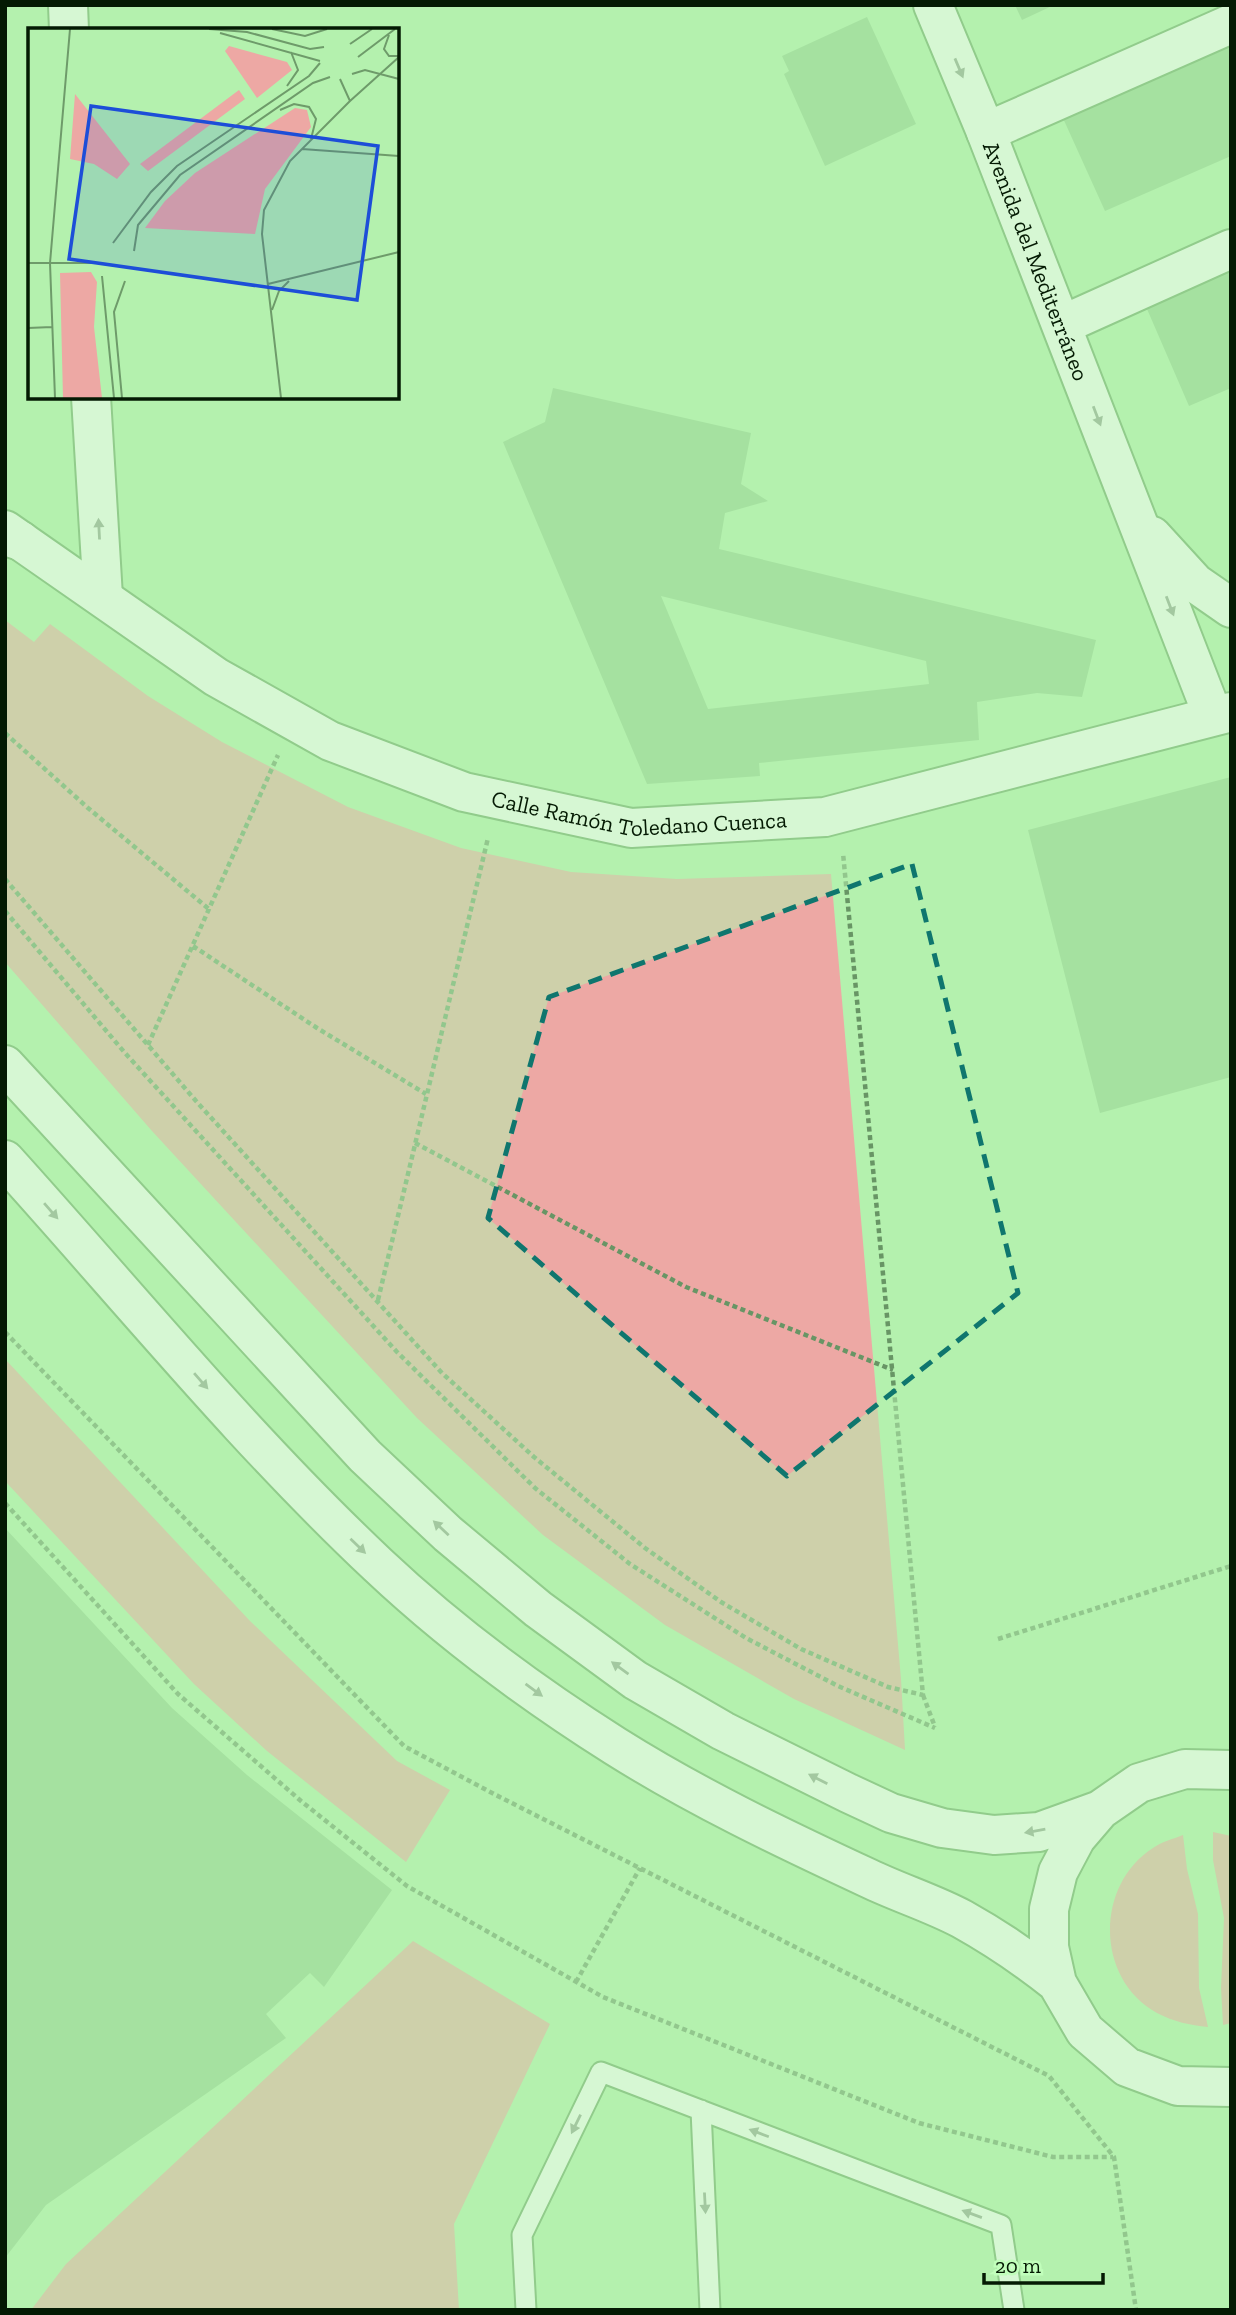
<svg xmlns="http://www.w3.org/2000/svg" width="1236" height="2315" font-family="'Zilla Slab',serif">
<rect width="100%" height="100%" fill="#b4f1ae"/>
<!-- green -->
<path fill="#eda8a4" d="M5 620 34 642 50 624 148 696 222 742 348 807 461 848 571 872 677 879 831 874 901 1679 905 1750 794 1699 665 1625 543 1535 417 1418 152 1131 5 962Z
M5 1359 250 1621 397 1761 450 1790 406 1862 267 1751 194 1684 5 1481Z
M1213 1832 1231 1836V2023L1223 2025 1221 1988 1224 1918 1213 1860Z
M1183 1835 1187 1869 1198 1914 1199 1988 1208 2027C1190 2025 1174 2022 1157 2013 1095 1979 1095 1885 1153 1848 1161 1842 1173 1839 1183 1835Z
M413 1941 550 2024 454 2224 459 2310H31L66 2264Z"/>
<!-- building -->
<path fill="#93cf8e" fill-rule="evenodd" d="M1015 5H1054L1022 20Z
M867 17 916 124 825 166 784 74 789 71 782 56Z
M1231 43V156L1105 211 1062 116Z
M1231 271V388L1189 406 1147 309Z
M553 388 751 433 741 484 768 501 725 513 719 549 1096 640 1082 697 1037 693 977 702 979 740 759 763 760 776 647 784 503 442 545 422ZM661 596 926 661 929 684 708 709Z
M1231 777V1077L1100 1113 1028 830Z
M5 1528 172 1708 247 1775 392 1890 324 1987 310 1973 266 2014 286 2038 46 2205 5 2258Z"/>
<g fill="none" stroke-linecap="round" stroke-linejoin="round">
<!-- lane casing -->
<g stroke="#669f60" stroke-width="23">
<path id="lane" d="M701 2110 710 2310
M526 2310 522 2235 601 2072 1001 2225 1014 2310"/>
</g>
<!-- street casing -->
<g stroke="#669f60" stroke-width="42">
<g id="street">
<path d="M68 5 69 30"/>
<path id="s1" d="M933 5 986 132 1213 716"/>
<path d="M986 132 1231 24"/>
<path d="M1062 325 1231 249"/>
<path d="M91 397 103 597"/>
<path d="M1152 536 1195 583 1231 608"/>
</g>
</g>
<!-- secondary casing -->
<g stroke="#669f60" stroke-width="42">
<g id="secondary">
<path id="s2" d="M5 530 216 677 330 741 464 792 631 828 825 817 1231 712"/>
</g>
</g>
<!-- highway casing -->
<g stroke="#669f60" stroke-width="42">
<path id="highway" d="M5 536 21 541
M5 1065 365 1456 448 1534 538 1609 635 1680 723 1731 848 1793 891 1813 942 1828 994 1835 1039 1832 1100 1810
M5 1160C128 1296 244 1439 378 1565 449 1632 533 1694 615 1746 696 1797 782 1838 868 1878 899 1893 932 1903 962 1919 996 1938 1027 1959 1057 1983
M1231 1770 1185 1769 1139 1783 1100 1810 1076 1838 1058 1872 1049 1909V1947L1057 1983 1085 2031 1127 2067 1178 2086 1231 2087"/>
</g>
<!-- path -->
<path stroke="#689565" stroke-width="4.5" stroke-dasharray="5 3.5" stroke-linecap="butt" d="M5 733 88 808 210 910
M5 879 196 1101 442 1373 534 1457 645 1548 721 1602 801 1649 888 1687 923 1695 843 853
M5 911 125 1053 397 1352 535 1488 630 1564 746 1638 838 1686 935 1728
M193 946 317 1028 426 1094
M148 1045 278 755
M415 1143 686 1287 893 1370
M378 1300 488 838
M5 1332 404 1746 494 1794 1049 2076 1114 2157 1136 2310
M5 1503 178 1694 301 1801 407 1886 603 1997 919 2123 1053 2157H1113
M998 1639 1231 1566
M923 1695 935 1727
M576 1982 640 1868"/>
<!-- lane -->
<use href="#lane" stroke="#fff" stroke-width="19"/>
<!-- street -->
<use href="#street" stroke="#fff" stroke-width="38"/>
<!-- secondary -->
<use href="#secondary" stroke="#fff" stroke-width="38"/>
<!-- highway -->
<use href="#highway" stroke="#fff" stroke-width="38"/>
</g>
<!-- one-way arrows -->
<defs><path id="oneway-solid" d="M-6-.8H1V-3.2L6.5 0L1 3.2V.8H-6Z" transform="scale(1.75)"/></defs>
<g fill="#8e988e">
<use href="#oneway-solid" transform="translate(959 68) rotate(67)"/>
<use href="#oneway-solid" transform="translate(1097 416) rotate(69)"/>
<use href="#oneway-solid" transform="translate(99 529) rotate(-93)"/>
<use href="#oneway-solid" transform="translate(1170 606) rotate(69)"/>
<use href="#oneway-solid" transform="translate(51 1211) rotate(49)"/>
<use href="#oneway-solid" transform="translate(201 1381) rotate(49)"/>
<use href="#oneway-solid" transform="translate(441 1528) rotate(-137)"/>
<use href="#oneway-solid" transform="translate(358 1546) rotate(44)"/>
<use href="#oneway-solid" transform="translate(620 1668) rotate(-144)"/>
<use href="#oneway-solid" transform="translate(534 1690) rotate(36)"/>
<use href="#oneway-solid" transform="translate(818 1779) rotate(-153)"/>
<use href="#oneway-solid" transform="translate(1035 1831) rotate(170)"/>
<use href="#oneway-solid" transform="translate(576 2124) rotate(116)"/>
<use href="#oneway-solid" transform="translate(759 2133) rotate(-159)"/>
<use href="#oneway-solid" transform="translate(705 2203) rotate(87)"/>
<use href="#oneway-solid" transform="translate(972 2214) rotate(-160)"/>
</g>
<!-- marked area -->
<path d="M0 0H1236V2315H0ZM912 864 1018 1293 787 1476 488 1218 549 997Z" fill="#b4f1ae" fill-opacity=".55" fill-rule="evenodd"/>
<path fill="none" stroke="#0f766e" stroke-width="5" stroke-dasharray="14 9" stroke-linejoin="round" d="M912 864 1018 1293 787 1476 488 1218 549 997Z"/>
<g text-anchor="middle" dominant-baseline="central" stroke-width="6" stroke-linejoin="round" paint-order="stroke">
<!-- street labels -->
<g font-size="23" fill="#041a03" stroke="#c1febb">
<text stroke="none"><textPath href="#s1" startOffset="276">Avenida del Mediterráneo</textPath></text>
<text stroke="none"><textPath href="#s2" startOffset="709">Calle Ramón Toledano Cuenca</textPath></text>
</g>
</g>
<!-- overview -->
<g transform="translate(28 28)">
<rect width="371" height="371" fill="#b4f1ae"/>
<path d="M201 18 259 34 264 42 229 70 197 23ZM211 62 217 71 120 143 112 136ZM47 66 102 136 89 151 66 136 42 131ZM267 80 279 82 283 99 237 161 227 206 117 200 137 173 167 145ZM63 244 69 254 66 299 74 370H35L32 245Z" fill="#eda8a4"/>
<path fill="none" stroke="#6e9b6a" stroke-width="2" d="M181 1 219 4 282 21 296 19M244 1 277 8 299 1M192 5 292 33M361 7 356 21 361 28H371M322 16 344 1M330 29 367 1M324 46 337 42 371 51M259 58 270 42 263 24M322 73 371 29M252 82 266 76 281 79 288 91 283 111M274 121 371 128M85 215 123 164 149 138 281 48 292 35M106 223 110 197 152 147 285 55 302 49M0 235H69M74 248 86 370M240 256 371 224M244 282 251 263 261 253M0 300 24 299M27 370 22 235 42 1M94 370 86 284 97 253M253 370 234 206 236 182 262 133 322 73 312 51"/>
<path fill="#1d4ed8" fill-opacity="0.15" stroke="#1d4ed8" stroke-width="3.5" d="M63 78 350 118 329 272 41 231Z"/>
<rect width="371" height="371" fill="none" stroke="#041a03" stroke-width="3.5"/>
</g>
<!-- border -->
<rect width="1236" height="2315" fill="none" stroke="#041a03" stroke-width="14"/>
<!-- scale -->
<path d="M984 2273v10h119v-10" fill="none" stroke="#041a03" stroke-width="3.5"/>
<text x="995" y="2273" font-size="21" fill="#041a03" stroke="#c1febb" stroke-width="5" paint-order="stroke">20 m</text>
</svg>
